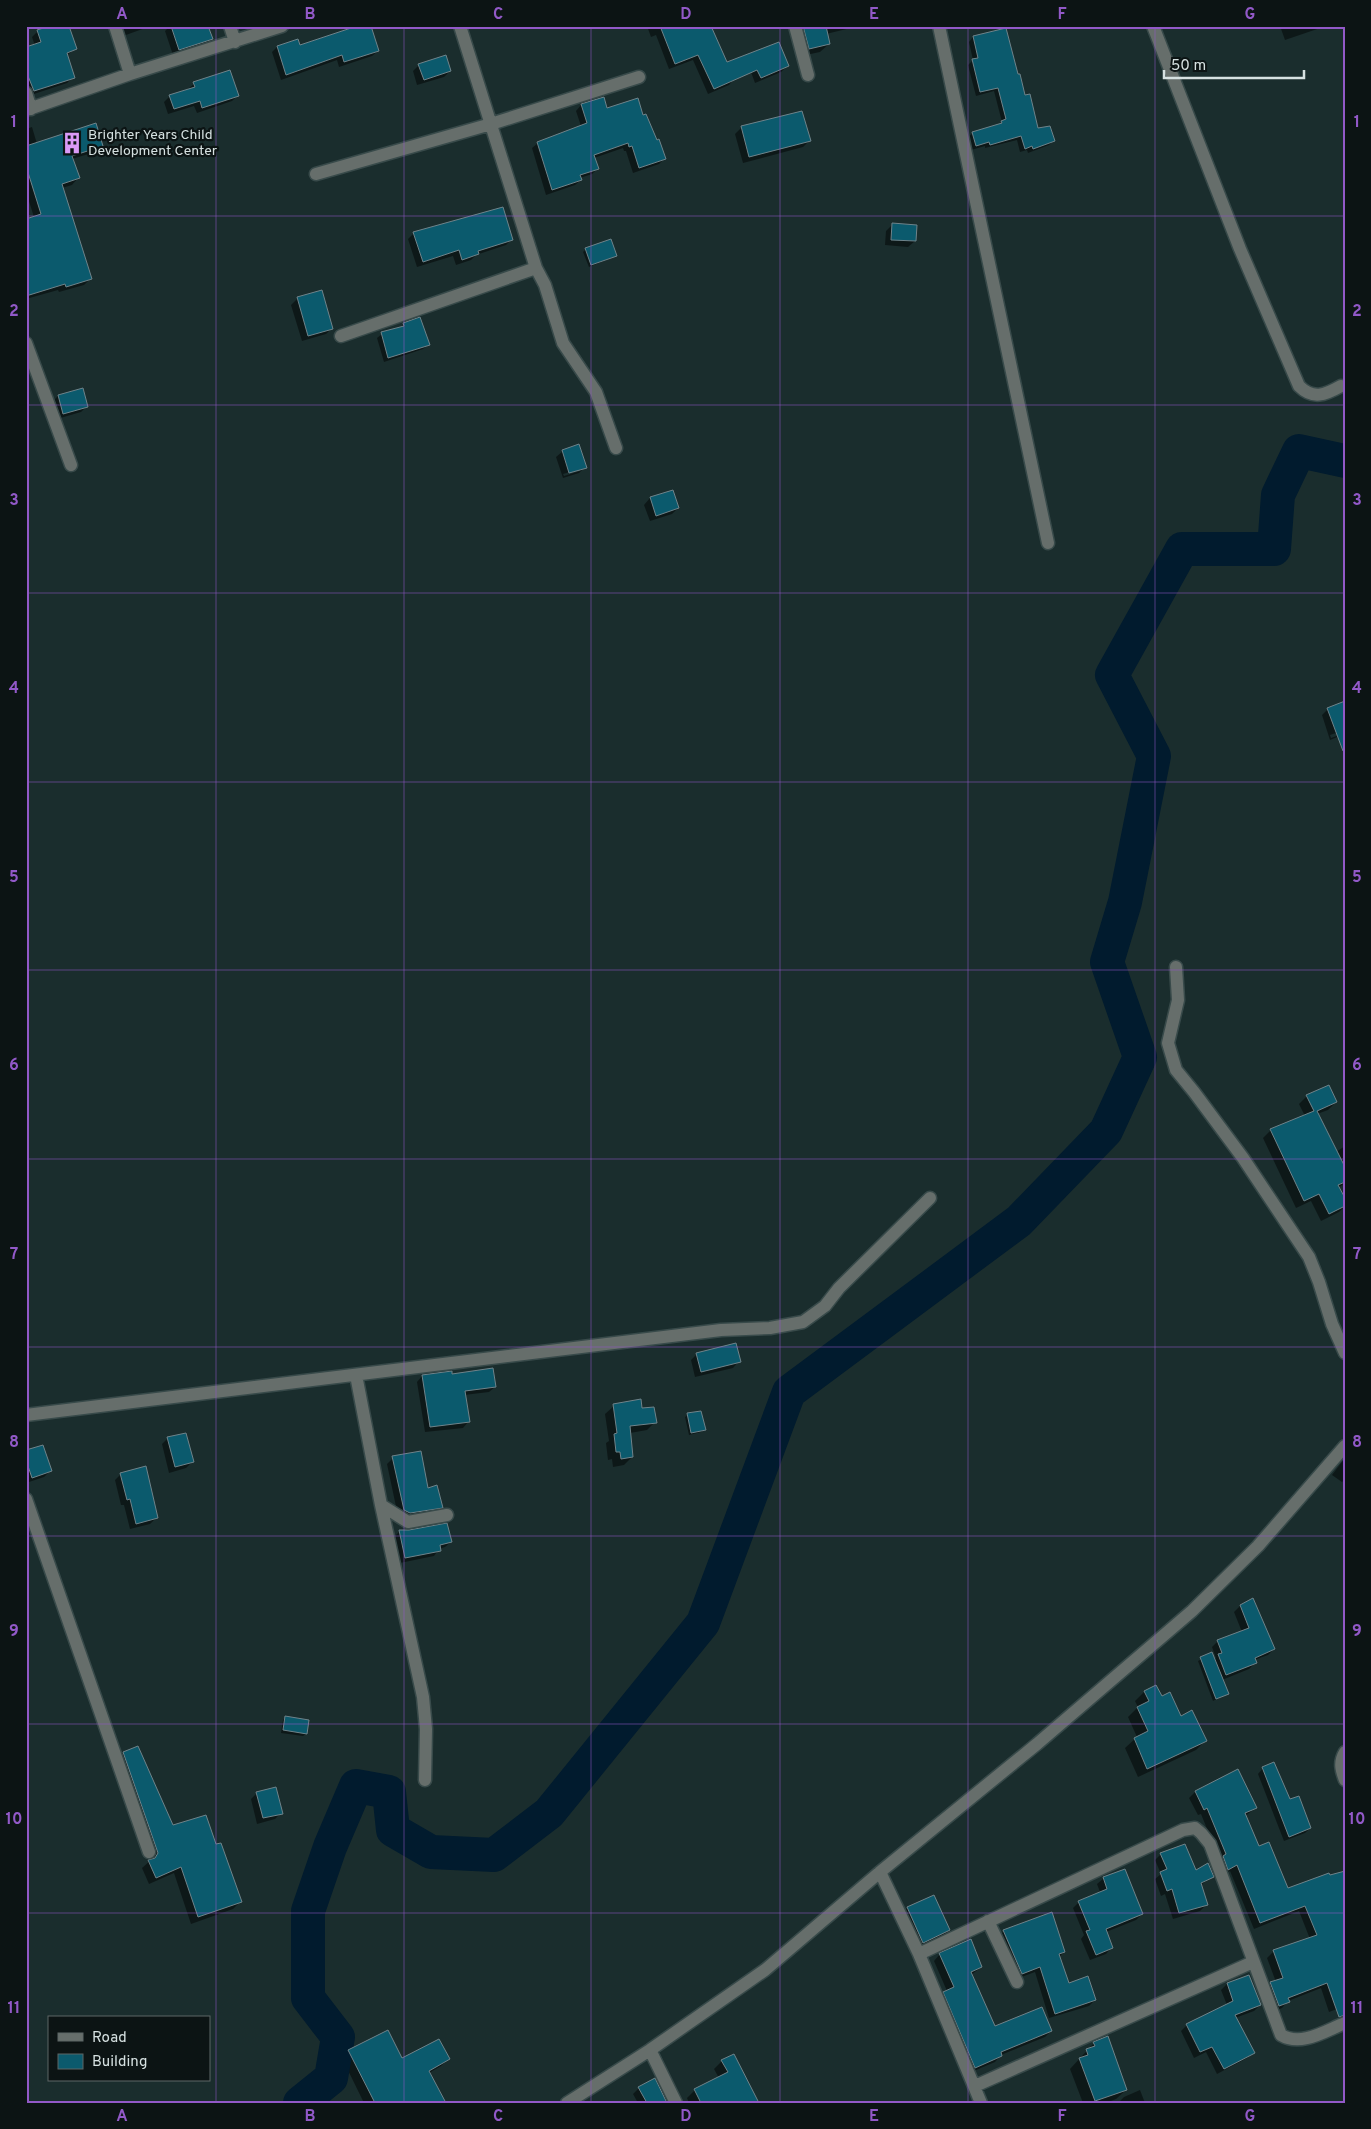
<svg xmlns="http://www.w3.org/2000/svg" width="1371" height="2129" font-family="Overpass,sans-serif">
<rect width="100%" height="100%" fill="#1a2d2d"/>
<!-- shadow -->
<path fill="#0007" fill-rule="evenodd" d="M119 26H151L123 36Z
M170 26H207L211 39 205 45 173 55 165 31Z
M647 26H685L734 79 729 85 708 94 693 60 669 69 656 35 651 37Z
M797 26H859L826 34 829 44 820 52 801 56Z
M1280 26H1326L1285 40Z
M38 31 75 49 66 56 73 77 67 83 28 96 26 91V49L35 46 32 37Z
M973 37 1017 76 1037 130 1054 140 1049 145 1028 153 1027 150 1020 152 1017 140 985 148V146L971 150 968 137 973 133 998 125 1002 122 994 91 976 96 968 65 973 60 969 42Z
M297 41 299 47 378 51 372 56 339 67 337 60 281 80 272 52 277 47Z
M747 61 787 66 781 72 755 83Z
M419 65 450 71 444 77 417 85 413 71Z
M194 84 237 96 232 101 197 113 194 106 168 114 164 102 170 96 188 89Z
M603 98 607 109 642 116 664 159 659 164 633 173 626 151H624L623 148 594 158 598 168 592 174 580 178 581 180 575 185 546 195 532 148 538 143 581 126 576 111 581 105Z
M32 127 37 144 102 145 95 152 72 159 78 178 72 185 62 188 91 278 84 285 59 292 58 290 26 299V220L34 217 26 192V129Z
M741 128 809 141 803 147 743 163 735 134Z
M892 225 915 241 908 247 885 245 886 231Z
M414 233 512 239 506 245 476 255 471 260 456 265 453 256 417 267 408 239Z
M586 249 616 256 589 267 583 252Z
M321 291 332 328 326 334 302 341 291 305 297 299Z
M404 324 428 345 423 349 384 362 377 338 382 334 400 328Z
M58 396 87 406 81 412 57 419 52 402Z
M563 451 585 467 579 473 563 478 556 457ZM580 469V471L564 476 563 474Z
M650 498 678 508 672 514 650 521 644 505Z
M1328 709 1345 730 1330 735 1331 738 1345 733V734L1330 740 1322 715Z
M1307 1096 1336 1102 1328 1110 1317 1114 1336 1152 1345 1146V1166L1343 1167 1345 1183 1338 1188 1345 1206 1339 1212 1321 1221 1311 1201 1296 1208 1263 1138 1271 1130 1305 1116 1299 1104Z
M697 1354 739 1361 733 1368 695 1377 691 1360Z
M451 1375 495 1387 489 1392 464 1395 468 1422 463 1428 425 1432 417 1382 422 1376Z
M614 1406 641 1410 655 1422 647 1430 630 1433 632 1457 624 1465 613 1467 612 1459 608 1460 606 1443 609 1441 605 1414Z
M688 1415 704 1430 701 1432 689 1435 685 1417Z
M168 1438 192 1462 186 1468 169 1473 162 1444Z
M26 1452 50 1471 44 1477 26 1483Z
M393 1458 427 1489 441 1507 435 1513 403 1519 398 1516 387 1464Z
M1345 1458V1479L1342 1482 1332 1475Z
M121 1474 156 1518 150 1524 130 1529 124 1505H121L115 1480Z
M400 1531 451 1542 445 1547 439 1549 434 1556 400 1563 394 1537Z
M1240 1606 1274 1649 1268 1655 1254 1660 1255 1663 1249 1669 1222 1680 1227 1693 1213 1701 1198 1661 1211 1654 1214 1660 1216 1658 1212 1647 1218 1641 1242 1632 1234 1612Z
M1144 1692 1161 1697 1205 1741 1196 1750 1138 1777 1125 1748 1137 1737 1128 1717 1138 1707 1135 1701Z
M286 1717 306 1734 303 1736 281 1733 283 1720Z
M123 1753 173 1827 215 1846 240 1902 233 1909 191 1924 174 1873 149 1884 142 1868 151 1860 116 1760Z
M1263 1768 1310 1828 1305 1833 1284 1841 1258 1774Z
M1237 1771 1256 1808 1245 1816 1258 1847 1288 1890 1329 1875 1345 2006 1329 2012 1321 1988 1288 2001 1282 2008 1273 2012 1264 1990 1271 1984 1276 1982 1267 1958 1274 1951 1310 1939 1299 1911 1254 1929 1230 1871 1222 1875 1220 1861 1201 1814 1198 1815 1189 1798 1195 1792Z
M257 1793 281 1813 275 1819 257 1824 251 1799Z
M1161 1854 1195 1871 1212 1876 1201 1885 1206 1905 1200 1911 1173 1919 1165 1894 1161 1896 1155 1879 1161 1874 1155 1860Z
M1104 1878 1142 1914 1136 1920 1106 1932 1112 1947 1106 1954 1090 1960 1081 1939 1084 1935 1073 1908 1079 1902 1100 1892 1097 1884Z
M933 1896 949 1930 943 1936 917 1948 901 1915 907 1908Z
M1004 1931 1064 1952 1059 1957 1068 1985 1095 2000 1089 2006 1049 2018 1035 1972 1016 1979 998 1937Z
M940 1954 981 1967 971 1975 994 2028 1051 2031 1045 2037 1001 2055 995 2062 969 2073 938 1999 947 1991 934 1961Z
M1248 1976 1260 2005 1254 2011 1235 2018 1253 2052 1247 2058 1217 2074 1206 2052 1194 2058 1181 2031 1187 2025 1227 2005 1221 1990 1227 1984Z
M387 2032 402 2059H448L441 2066 429 2073 445 2103H364L342 2058 348 2052Z
M1094 2043 1126 2090 1116 2099 1106 2103H1083L1070 2069Z
M722 2061 758 2103H689L687 2098 695 2090 719 2078 714 2069Z
M654 2079 666 2103H638L633 2094 639 2088Z
M1140 2090 1145 2103H1118L1124 2097Z"/>
<g fill="none" stroke-linecap="round" stroke-linejoin="round">
<!-- river -->
<path stroke="#011b2e" stroke-width="34" d="M300 2103 331 2078 338 2037 308 1998V1911L330 1847 356 1786 389 1792 393 1830 431 1852 494 1855 549 1813 703 1623 789 1392 1019 1221 1106 1131 1140 1057 1107 962 1125 902 1154 756 1112 675 1182 549H1274L1278 495 1299 451 1345 461"/>
</g>
<!-- building -->
<path fill="#0b5a6d" stroke="#6f838a" d="M50 26H69L77 49 67 53 75 78 34 91 26 71V47L41 42 37 30Z
M171 26H208L213 39 179 50Z
M357 26H371L379 51 344 62 342 55 286 75 277 46 298 39 300 45Z
M660 26H711L727 62 779 42 789 66 761 78 757 70 714 89 698 55 675 64Z
M803 26H826L830 44 809 49Z
M1006 28 1018 74H1020L1025 95 1030 94 1038 128 1050 126 1055 141 1033 149 1032 146 1025 149 1021 136 990 145 989 142 976 146 972 132 1002 123 1001 121 1006 119 998 88 980 92 972 59 978 58 973 36Z
M446 55 451 71 424 80 418 64Z
M230 70 239 96 202 108 200 101 174 109 169 95 195 87 193 82Z
M604 97 607 108 638 98 643 115 646 114 657 140 659 139 666 159 639 168 632 146 629 147 628 143 594 155 599 169 580 175 582 180 552 190 537 142 587 123 581 104Z
M802 111 811 141 749 157 741 126Z
M96 123 103 146 72 156 80 178 62 184 92 279 66 287 65 284 26 296V219L41 214 26 166V146Z
M503 207 513 240 478 251 479 254 462 260 459 250 423 262 413 232Z
M892 223 917 225 916 241 891 240Z
M611 239 617 256 591 265 585 248Z
M322 290 333 329 308 336 297 297Z
M420 317 430 345 388 358 381 332 404 326 403 323Z
M83 388 88 407 63 414 58 395Z
M579 444 587 468 569 473 562 450Z
M673 490 679 508 656 516 650 497Z
M1345 701V751H1343L1327 708Z
M1329 1085 1337 1102 1317 1111 1345 1167V1182L1338 1185 1345 1198V1206L1329 1214 1319 1194 1304 1201 1270 1129 1314 1111 1306 1095Z
M736 1343 741 1362 701 1372 696 1353Z
M493 1368 496 1387 465 1391 470 1422 430 1427 422 1375 452 1371V1374Z
M641 1399 642 1408 654 1407 657 1423 630 1426 633 1457 621 1459 620 1452H616L614 1434 617 1433 613 1404Z
M701 1411 706 1430 691 1433 687 1413Z
M186 1433 194 1462 175 1467 167 1437Z
M43 1445 52 1471 32 1478 26 1460V1450Z
M421 1451 428 1488 437 1485 443 1508 410 1513 404 1510 392 1456Z
M146 1466 158 1518 136 1524 130 1499 127 1500 120 1473Z
M447 1523 452 1542 440 1545 441 1551 405 1558 399 1530H409Z
M1253 1598 1275 1649 1255 1658 1257 1663 1226 1675 1218 1654 1222 1653 1217 1640 1249 1628 1240 1605Z
M1212 1652 1229 1694 1216 1699 1200 1657Z
M1156 1685 1162 1696 1170 1692 1181 1716 1192 1710 1207 1741 1147 1769 1134 1738 1148 1731 1137 1707 1149 1701 1144 1691Z
M285 1716 309 1720 307 1734 283 1730Z
M138 1746 173 1825 206 1815 216 1844 221 1843 242 1902 198 1917 181 1867 156 1878 148 1860 155 1858 158 1853 123 1752Z
M1274 1762 1290 1799 1299 1796 1311 1828 1289 1837 1262 1767Z
M1238 1769 1257 1808 1245 1813 1259 1846 1269 1842 1288 1888 1329 1873 1330 1875 1345 1871V2015L1339 2017 1327 1983 1288 1998 1290 2002 1279 2006 1270 1982 1283 1978 1273 1950 1317 1935 1305 1906 1260 1923 1237 1865 1228 1870 1223 1856 1226 1854 1207 1808 1204 1810 1195 1791Z
M276 1787 283 1814 263 1818 256 1792Z
M1185 1844 1196 1870 1208 1863 1214 1877 1201 1883 1208 1905 1179 1913 1172 1889 1167 1891 1160 1872 1167 1869 1160 1853Z
M1125 1869 1143 1914 1106 1929 1113 1948 1096 1955 1086 1931 1090 1930 1078 1901 1107 1889 1103 1877Z
M934 1895 950 1930 923 1943 907 1907Z
M1052 1912 1065 1952 1059 1954 1069 1983 1088 1976 1096 2000 1055 2014 1040 1967 1022 1974 1003 1930Z
M971 1939 982 1967 971 1972 995 2026 1042 2007 1052 2031 1001 2052 1002 2056 975 2068 943 1992 954 1987 939 1953Z
M1249 1975 1261 2005 1235 2015 1255 2053 1224 2069 1212 2047 1200 2052 1186 2024 1233 2001 1227 1983Z
M388 2030 402 2058 439 2039 450 2059 429 2071 446 2103H375L348 2050Z
M1108 2036 1127 2090 1095 2101 1079 2058 1088 2055 1086 2049 1095 2046 1093 2042Z
M734 2054 759 2103H701L694 2089 728 2072 721 2060Z
M655 2078 666 2101 663 2103H647L638 2087Z"/>
<g fill="none" stroke-linecap="round" stroke-linejoin="round">
<!-- minor casing -->
<g stroke="#384a4a" stroke-width="15">
<path id="minor" d="M115 26 130 74
M230 26 235 42
M460 26 536 268 545 285 563 343 596 392 616 448
M795 26 808 75
M939 26 1048 543
M1153 26 1240 249 1299 386C1313 400 1325 395 1341 386
M26 93 31 109
M26 110 130 74 282 26
M316 174 491 124 639 77
M341 336 536 268
M26 343 71 465
M1176 967 1178 1000 1168 1043 1176 1070 1194 1092 1243 1158 1309 1257 1319 1282 1332 1324 1345 1353
M356 1375 381 1505 423 1697 426 1729 425 1780
M26 1415 721 1330 770 1328 803 1322 825 1306 839 1288 930 1198
M26 1499 149 1852
M381 1505 408 1522 447 1515
M1345 1752C1339 1762 1341 1770 1345 1780
M880 1872 919 1954 981 2103
M988 1921 1017 1982
M919 1954 1183 1830 1195 1828 1201 1833 1210 1844 1281 2035C1301 2047 1325 2031 1345 2023
M650 2050 676 2103
M975 2086 1253 1962
M567 2103 650 2050 765 1970 880 1872 1037 1744 1192 1611 1258 1546 1345 1446"/>
</g>
<!-- minor -->
<use href="#minor" stroke="#666e6b" stroke-width="12"/>
</g>
<!-- grid -->
<path fill="none" stroke="#9259c8" stroke-width="1" stroke-opacity="0.55" d="M216 26V2103M404 26V2103M591 26V2103M780 26V2103M968 26V2103M1155 26V2103M26 216H1345M26 405H1345M26 593H1345M26 782H1345M26 970H1345M26 1159H1345M26 1347H1345M26 1536H1345M26 1724H1345M26 1913H1345"/>
<!-- icons -->
<defs>
<g id="building-bare" transform="scale(1.725)"><path d="M-4-6H4V6H1V3H-1V6H-4ZM-2.5-4.3h1.7v1.8h-1.7ZM.8-4.3h1.7v1.8H.8ZM-2.5-1h1.7V.8h-1.7ZM.8-1h1.7V.8H.8Z" fill="#da9af7" stroke="#0c1414" stroke-width="2.5" paint-order="stroke"/></g>
</defs>
<g fill-rule="evenodd">
<use href="#building-bare" x="72" y="143"/>
</g>
<g text-anchor="middle" dominant-baseline="central" stroke-width="4.5" stroke-linejoin="round" paint-order="stroke">
<!-- poi labels -->
<g font-size="14" fill="#d6e1e1" stroke="#0c1414" text-anchor="start">
<text x="88" y="135">Brighter Years Child<tspan x="88" dy="16">Development Center</tspan></text>
</g>
</g>
<!-- border -->
<rect width="1371" height="2129" fill="none" stroke="#0c1414" stroke-width="55"/>
<!-- legend -->
<rect x="48" y="2016" width="162" height="65" fill="#0c1414" stroke="#5d6666"/>
<rect x="58" y="2033" width="25" height="8" fill="#666e6b" stroke="#5d6666"/>
<text x="92" y="2042" font-size="15" fill="#d6e1e1">Road</text>
<rect x="58" y="2054" width="25" height="15" fill="#0b5a6d" stroke="#5d6666"/>
<text x="92" y="2066" font-size="15" fill="#d6e1e1">Building</text>
<!-- scale -->
<path d="M1164 70v8h140v-8" fill="none" stroke="#d6e1e1" stroke-width="2.5"/>
<text x="1171" y="70" font-size="15" fill="#d6e1e1" stroke="#0c1414" stroke-width="4" paint-order="stroke">50 m</text>
<rect x="28" y="28" width="1316" height="2074" fill="none" stroke="#9259c8" stroke-width="2"/>
<g font-size="16" text-anchor="middle" font-weight="bold" fill="#9259c8">
<text x="122" y="19">A</text>
<text x="310" y="19">B</text>
<text x="498" y="19">C</text>
<text x="686" y="19">D</text>
<text x="874" y="19">E</text>
<text x="1062" y="19">F</text>
<text x="1250" y="19">G</text>
<text x="14" y="127">1</text>
<text x="1357" y="127">1</text>
<text x="14" y="316">2</text>
<text x="1357" y="316">2</text>
<text x="14" y="505">3</text>
<text x="1357" y="505">3</text>
<text x="14" y="693">4</text>
<text x="1357" y="693">4</text>
<text x="14" y="882">5</text>
<text x="1357" y="882">5</text>
<text x="14" y="1070">6</text>
<text x="1357" y="1070">6</text>
<text x="14" y="1259">7</text>
<text x="1357" y="1259">7</text>
<text x="14" y="1447">8</text>
<text x="1357" y="1447">8</text>
<text x="14" y="1636">9</text>
<text x="1357" y="1636">9</text>
<text x="14" y="1824">10</text>
<text x="1357" y="1824">10</text>
<text x="14" y="2013">11</text>
<text x="1357" y="2013">11</text>
<text x="122" y="2121">A</text>
<text x="310" y="2121">B</text>
<text x="498" y="2121">C</text>
<text x="686" y="2121">D</text>
<text x="874" y="2121">E</text>
<text x="1062" y="2121">F</text>
<text x="1250" y="2121">G</text>
</g>
</svg>
